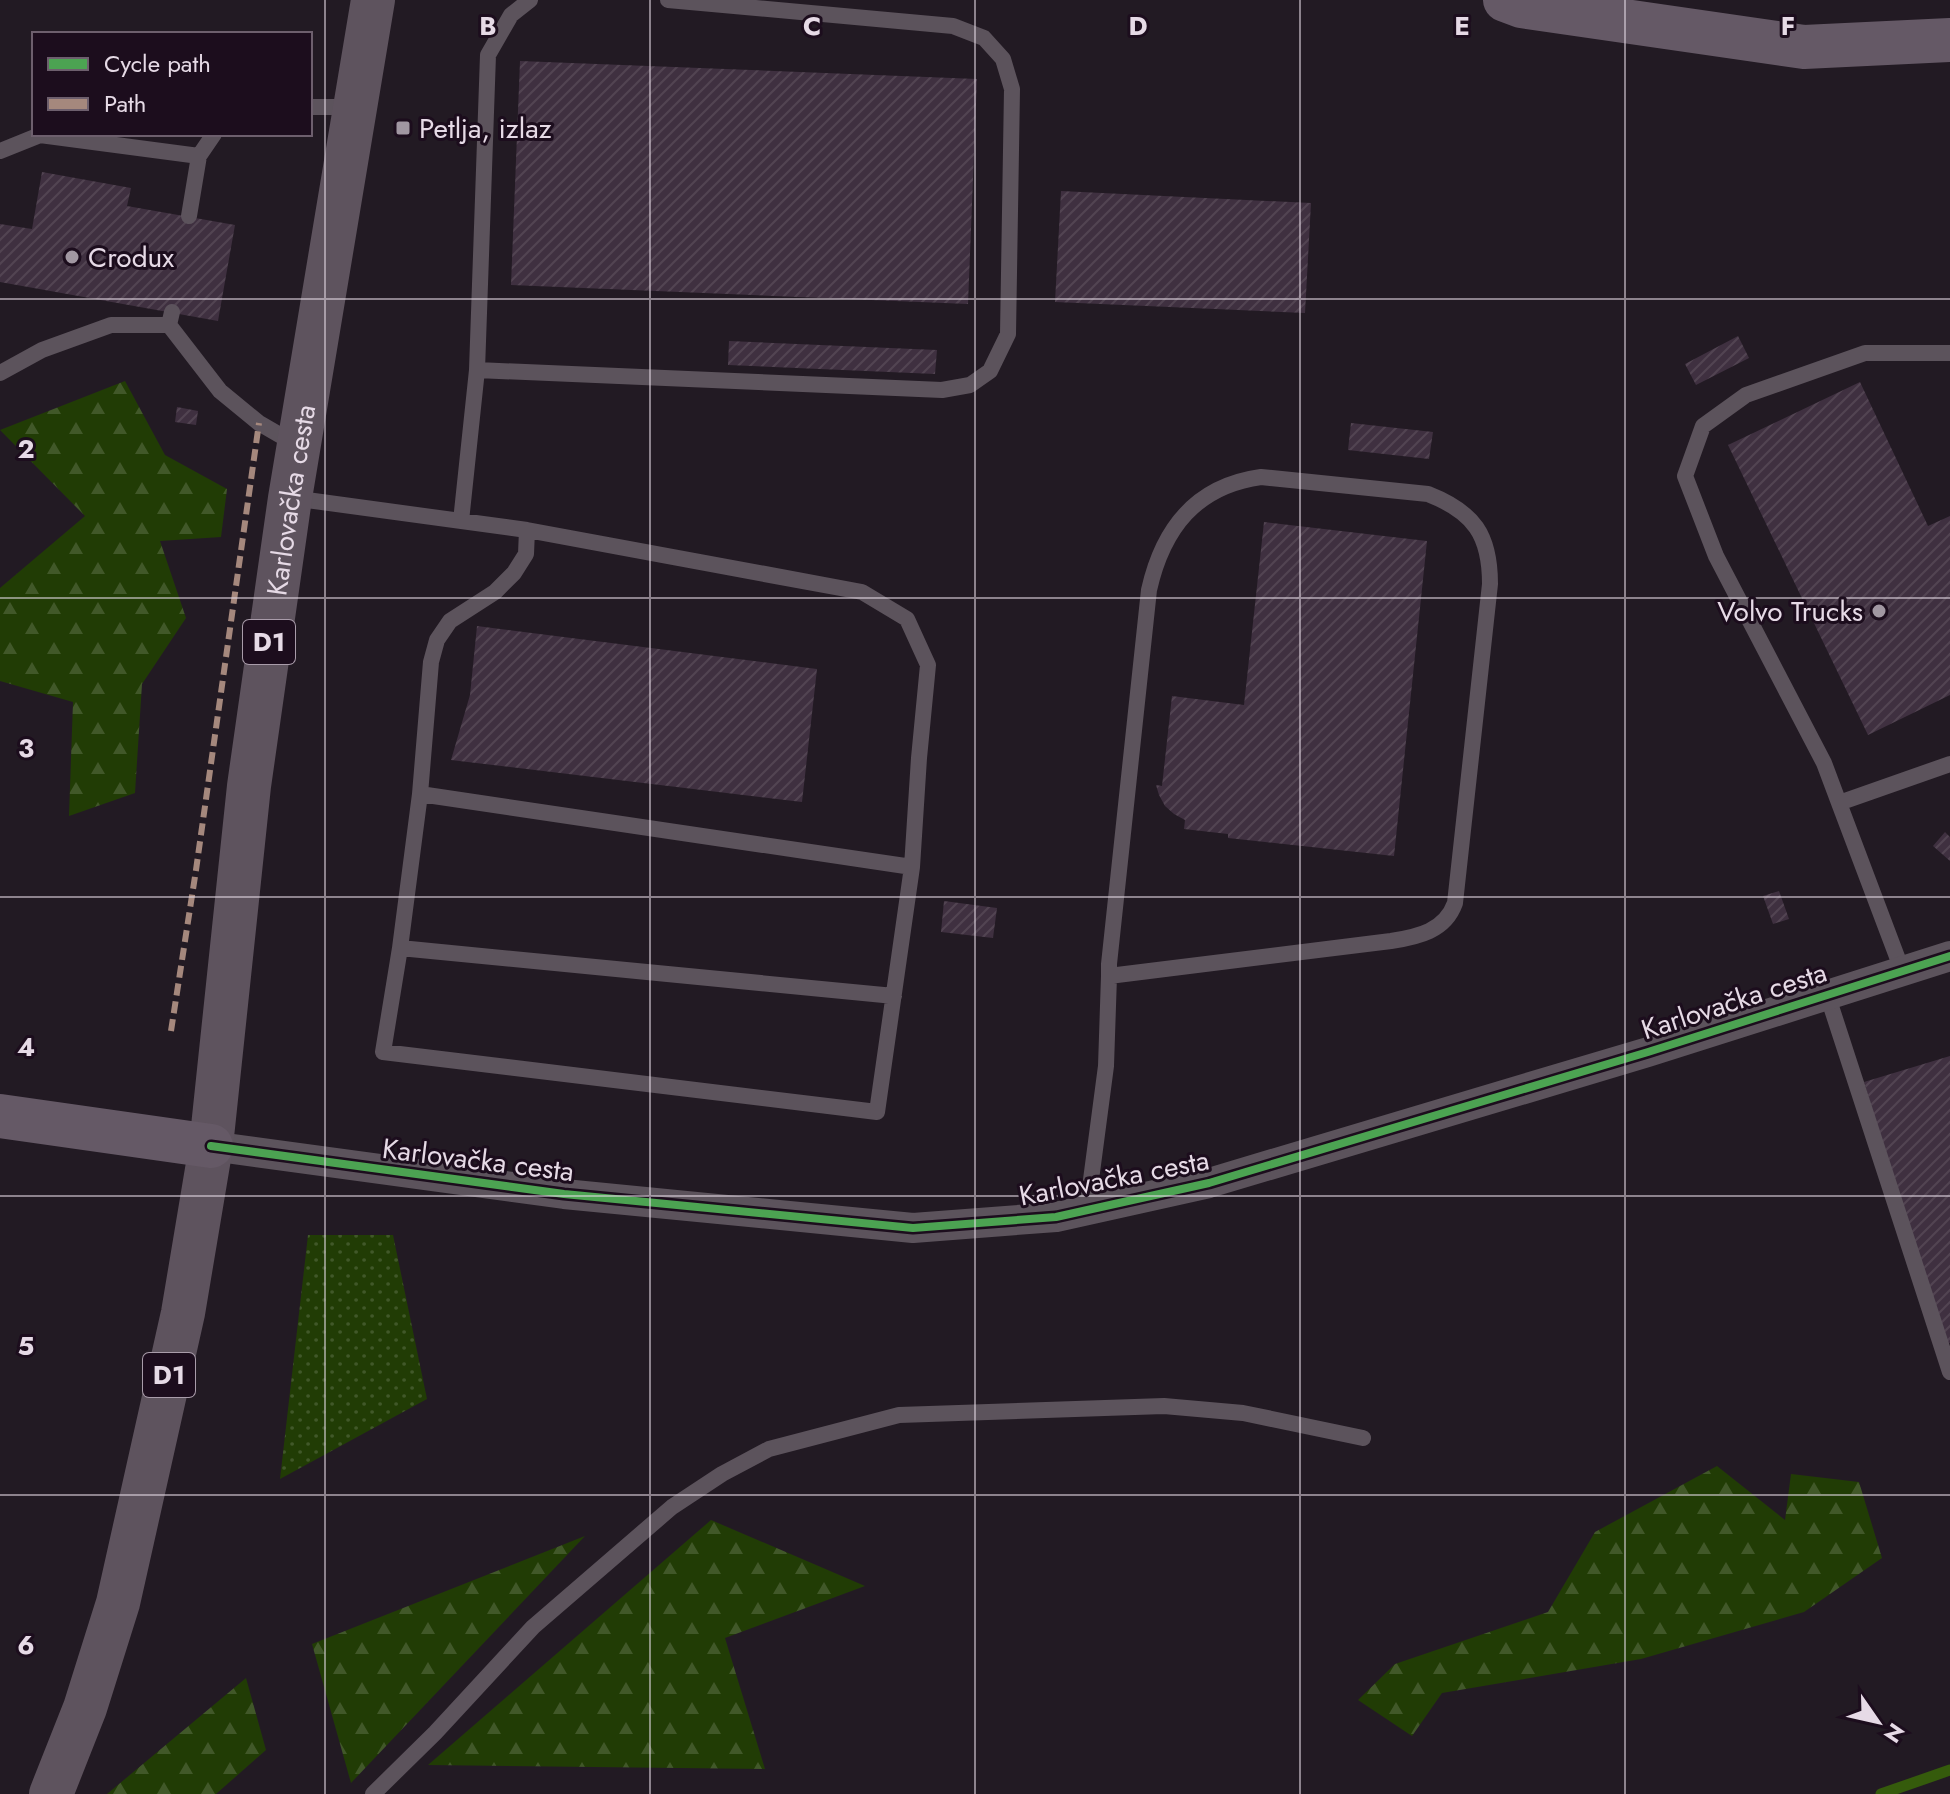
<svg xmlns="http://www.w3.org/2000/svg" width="1950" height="1794" font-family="Jost,sans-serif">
<defs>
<pattern id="grass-dots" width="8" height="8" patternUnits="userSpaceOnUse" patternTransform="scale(2)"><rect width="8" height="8" fill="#213c05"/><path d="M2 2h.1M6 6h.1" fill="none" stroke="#415829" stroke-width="1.8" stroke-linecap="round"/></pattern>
<pattern id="forest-firs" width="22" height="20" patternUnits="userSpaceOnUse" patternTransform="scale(2)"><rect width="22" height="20" fill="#213c05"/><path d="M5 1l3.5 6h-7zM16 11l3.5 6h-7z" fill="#415829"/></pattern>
<pattern id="building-hatch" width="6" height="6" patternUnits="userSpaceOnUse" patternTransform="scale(2)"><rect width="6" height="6" fill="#3f3040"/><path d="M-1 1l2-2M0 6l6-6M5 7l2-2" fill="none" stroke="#524452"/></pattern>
</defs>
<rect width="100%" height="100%" fill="#221a23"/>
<!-- grass -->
<path fill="url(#grass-dots)" d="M308 1235H393L427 1399 280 1479Z"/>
<!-- forest -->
<path fill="url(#forest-firs)" d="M125 381 165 455 227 489 221 537 160 541 186 618 142 684 135 793 69 816 73 702 0 681V588L85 516 0 430Z
M1717 1466 1785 1520 1791 1474 1859 1482 1882 1558 1804 1612 1641 1659 1442 1693 1412 1736 1358 1700 1395 1664 1548 1612 1595 1532Z
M711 1520 865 1586 725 1638 765 1769 428 1765Z
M585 1536 351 1783 312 1644Z
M246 1678 266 1750 216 1794H107Z"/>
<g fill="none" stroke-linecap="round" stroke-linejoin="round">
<!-- stream -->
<path stroke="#355b0c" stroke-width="11" d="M1881 1794 1950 1770"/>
</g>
<!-- building -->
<path fill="url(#building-hatch)" d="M520 61 977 79 968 304 511 285Z
M42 172 131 188 127 206 235 225 218 321 0 282V224L32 229Z
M1061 191 1311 203 1305 313 1055 302Z
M1738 336 1749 358 1696 385 1685 364Z
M729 341 937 350 935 374 728 365Z
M1860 382 1928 526 1950 516V695L1868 735 1728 445Z
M177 407 198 411 196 425 175 422Z
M1351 423 1433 432 1429 459 1348 450Z
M1264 522 1427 541 1394 856 1228 838V834L1184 829 1185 820 1174 814 1165 806 1159 795 1156 785 1162 786 1172 696 1244 705Z
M477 626 817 669 802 802 451 760 470 695Z
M1945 832 1950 837V861L1933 846Z
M1779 891 1789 919 1773 924 1763 896Z
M944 901 997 908 993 938 941 932Z
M1950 1056V1343L1944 1345 1864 1082Z"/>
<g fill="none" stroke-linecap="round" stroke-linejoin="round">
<!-- lane -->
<path stroke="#5c535c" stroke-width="16" d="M310 107H352
M0 151 40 135 199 156
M189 216 199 156 214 134
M172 312 169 325 220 391 259 423 297 445
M1950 353H1865L1746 395 1703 426 1685 476 1716 556 1824 763 1839 803 1950 764
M477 370 942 390 970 385 990 371 1008 334 1012 89 1003 59 984 38 953 26 668 0
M0 373 42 350 111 325H169
M292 498 527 530 862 592 907 619 928 665 919 758 912 867 420 794 431 662 437 640 450 621 495 592 514 573 526 554 527 530
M461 521 477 370 488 55 511 15 530 0
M420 794 400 948 383 1052 877 1112 912 867
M1839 803 1902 970
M400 948 894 996
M1827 994 1950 1372
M1087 1210 1106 1066 1109 976V964L1149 590C1163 528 1196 486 1261 477L1428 494C1474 512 1490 535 1490 584L1455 903C1445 931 1418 937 1391 941L1109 976
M373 1794 435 1733 533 1627 672 1507 722 1474 769 1449 899 1415 1164 1406 1243 1413 1363 1438"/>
<!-- street -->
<path stroke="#5c535c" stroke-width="30" d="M211 1146 564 1194 913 1228 1056 1217 1209 1183 1648 1052 1950 956"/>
<!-- primary -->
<path stroke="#5e535e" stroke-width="44" id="s1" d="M51 1794 85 1708 118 1603 183 1313 211 1146 249 786 290 498 373 0"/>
<!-- highway -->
<path stroke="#655966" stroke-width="44" d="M1505 0 1521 6 1804 47 1950 40
M0 1116 211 1146"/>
<!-- quiet -->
<path stroke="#a5887d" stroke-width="6" stroke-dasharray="12 6" stroke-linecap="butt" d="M171 1031 196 870 259 423"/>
<!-- cycleway casing -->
<g stroke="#1c0d1d" stroke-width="13">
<path id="cycleway" d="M211 1146 564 1194 913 1228 1056 1217 1209 1183 1648 1052 1950 956"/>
</g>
<!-- cycleway -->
<use href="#cycleway" stroke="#4ca352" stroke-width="8"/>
</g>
<!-- grid -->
<path fill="none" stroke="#e6dae6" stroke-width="2" stroke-opacity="0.55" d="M325 0V1794M650 0V1794M975 0V1794M1300 0V1794M1625 0V1794M0 299H1950M0 598H1950M0 897H1950M0 1196H1950M0 1495H1950"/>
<!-- markers -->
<g fill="#a197a2" stroke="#1c0d1d" stroke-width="3">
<rect x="395" y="120" width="16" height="16" rx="4"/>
<circle cx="72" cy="257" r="8"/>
<circle cx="1879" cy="611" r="8"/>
</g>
<g text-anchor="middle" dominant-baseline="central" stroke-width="6" stroke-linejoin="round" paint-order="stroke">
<!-- shield labels -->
<g fill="#1c0d1d" stroke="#a99caa" stroke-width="2">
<rect x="243" y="620" width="52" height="44" rx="6"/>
<rect x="143" y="1353" width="52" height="44" rx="6"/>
</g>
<g font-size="26" font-weight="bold" fill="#e6dae6">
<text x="269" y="642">D1</text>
<text x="169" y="1375">D1</text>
</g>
<!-- poi labels -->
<g font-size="28" fill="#e6dae6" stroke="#1c0d1d" text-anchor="start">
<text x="419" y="128">Petlja, izlaz</text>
<text x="88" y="257">Crodux</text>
<text x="1863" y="611" text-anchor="end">Volvo Trucks</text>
</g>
<!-- street labels -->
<g font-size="28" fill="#e6dae6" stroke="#1c0d1d">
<text stroke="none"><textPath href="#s1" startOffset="1320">Karlovačka cesta</textPath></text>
<text transform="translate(1734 1001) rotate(-18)">Karlovačka cesta</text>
<text transform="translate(478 1160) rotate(7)">Karlovačka cesta</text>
<text transform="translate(1114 1178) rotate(-11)">Karlovačka cesta</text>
</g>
</g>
<g font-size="26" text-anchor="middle" font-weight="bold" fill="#e6dae6" stroke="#1c0d1d" stroke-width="6" stroke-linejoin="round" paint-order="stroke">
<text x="488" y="35">B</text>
<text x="812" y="35">C</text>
<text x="1138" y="35">D</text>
<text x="1462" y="35">E</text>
<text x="1788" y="35">F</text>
<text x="26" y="458">2</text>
<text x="26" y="757">3</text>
<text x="26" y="1056">4</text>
<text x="26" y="1355">5</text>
<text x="26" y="1654">6</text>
</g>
<!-- legend -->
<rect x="32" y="32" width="280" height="104" fill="#1c0d1d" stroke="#6d5f6d" stroke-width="2"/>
<rect x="48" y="58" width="40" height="12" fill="#4ca352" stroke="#6d5f6d" stroke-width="2"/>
<text x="104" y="72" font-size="24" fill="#e6dae6">Cycle path</text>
<rect x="48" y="98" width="40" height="12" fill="#a5887d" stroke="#6d5f6d" stroke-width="2"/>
<text x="104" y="112" font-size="24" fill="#e6dae6">Path</text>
<!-- north arrow -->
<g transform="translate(1878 1722) rotate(124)" stroke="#1c0d1d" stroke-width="6" paint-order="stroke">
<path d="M0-6L14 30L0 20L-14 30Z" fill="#e6dae6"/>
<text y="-12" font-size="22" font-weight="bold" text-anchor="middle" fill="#e6dae6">N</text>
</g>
</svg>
